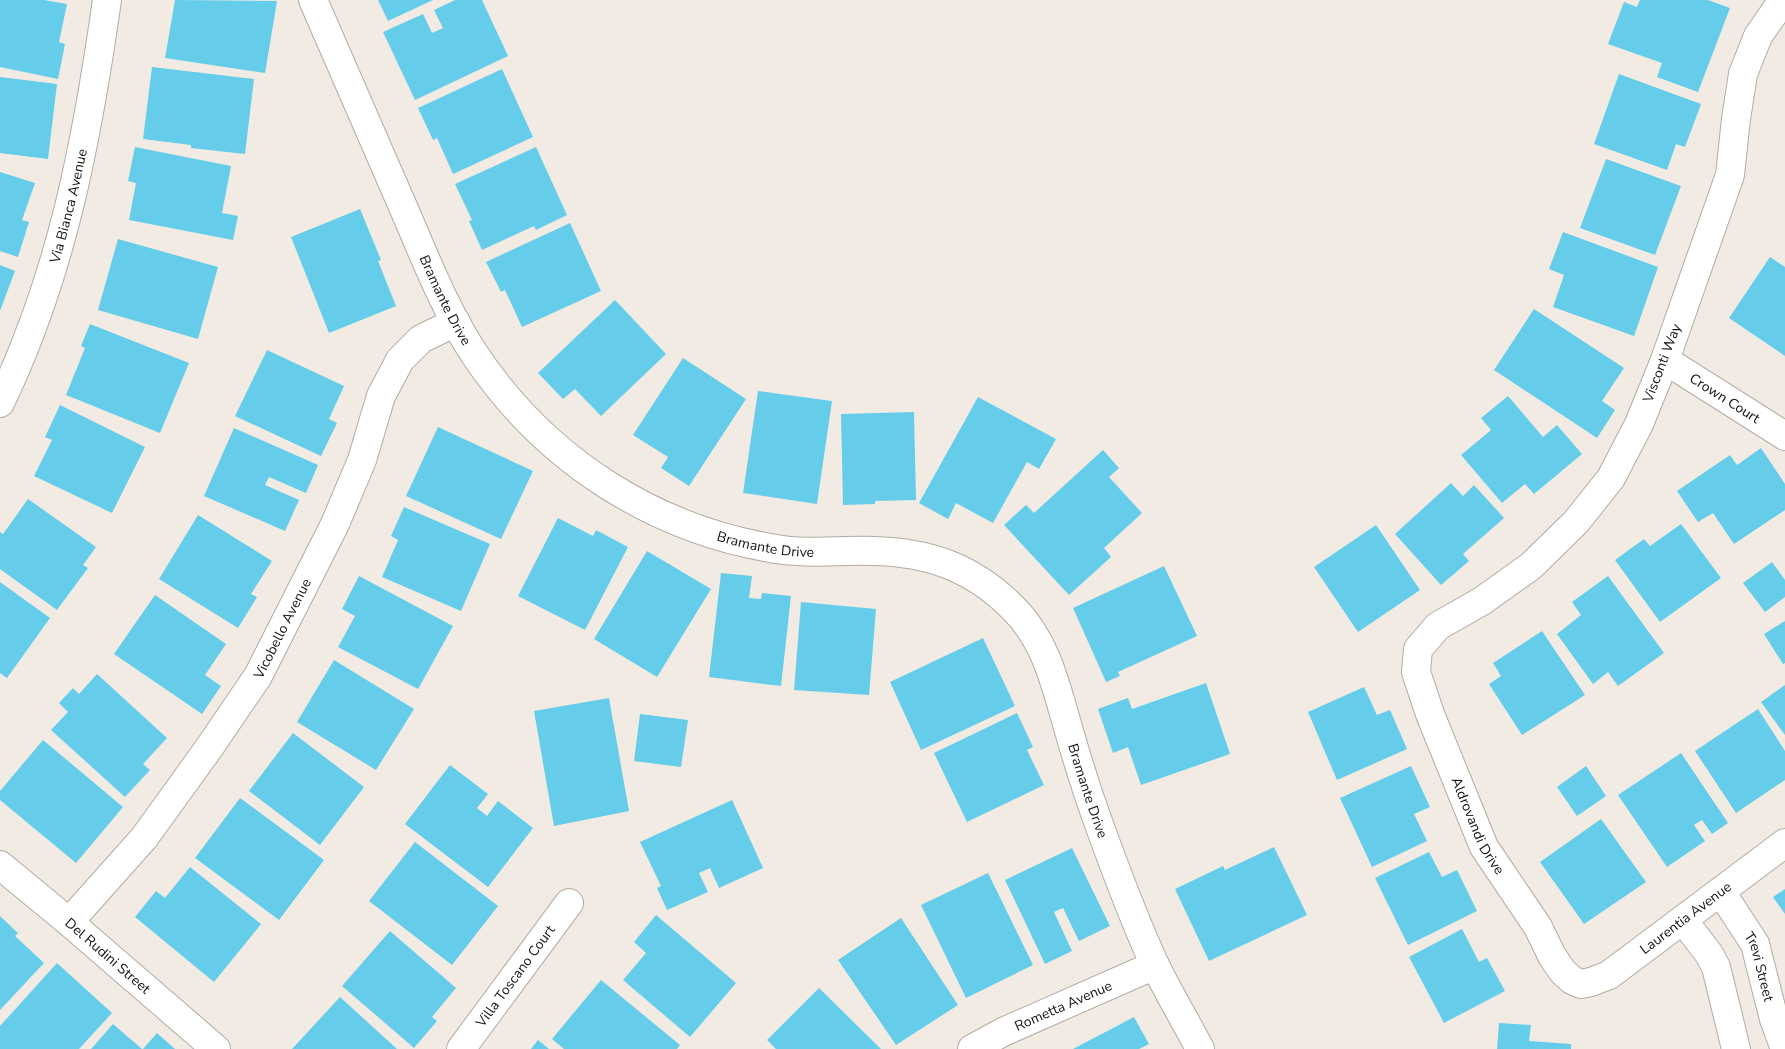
<svg xmlns="http://www.w3.org/2000/svg" width="1785" height="1049" font-family="'Nunito Sans',sans-serif">
<rect width="100%" height="100%" fill="#f2ebe3"/>
<!-- building -->
<path fill="#65cde9" d="M0 0H44L67 4 59 42 65 44 58 79 0 67Z
M175 0 277 1 265 73 165 58Z
M378 0H433L388 21Z
M455 0H482L508 56 415 100 383 32 423 14 432 33 443 28 434 10Z
M1640 0H1708L1730 8 1698 92 1657 77 1662 63 1608 44 1624 2 1637 7Z
M152 67 254 79 245 154 191 148V145L143 139Z
M502 69 533 137 453 174 437 138 433 140 418 108Z
M1619 74 1701 104 1685 147 1676 144 1667 170 1594 144Z
M0 77 57 84 48 159 0 153Z
M135 147 231 166 222 213 238 216 233 240 129 220 136 183 128 181Z
M536 147 567 215 536 230 534 226 482 250 469 221 472 220 455 184Z
M1606 159 1681 186 1655 255 1580 228Z
M0 172 35 183 22 220 29 222 18 257 0 251Z
M360 209 381 260 378 261 396 306 329 333 291 237Z
M570 223 601 291 522 327 505 290 501 292 486 262Z
M1563 232 1658 267 1634 336 1553 307 1564 275 1549 269Z
M118 239 218 267 198 339 98 310Z
M1770 257 1785 267V356L1729 318Z
M0 265 15 271 0 311Z
M615 300 666 354 601 416 575 389 563 399 538 373Z
M1534 309 1624 368 1602 401 1615 410 1597 438 1494 370Z
M90 324 189 363 160 433 66 395 85 348 81 346Z
M267 350 344 386 329 419 337 423 321 456 235 416Z
M683 358 746 399 689 486 661 468 668 457 633 435Z
M758 391 832 401 817 504 743 493Z
M1508 396 1543 437 1557 425 1582 454 1534 494 1525 484 1502 503 1461 455 1491 430 1481 418Z
M978 397 1056 439 1039 469 1027 462 993 523 956 503 948 519 919 503Z
M60 405 145 447 112 513 34 476 52 440 45 437Z
M914 412 916 500 875 501V504L843 505 841 414Z
M438 427 533 471 501 539 406 496Z
M234 428 318 465 306 493 269 477 265 485 299 500 285 531 204 496Z
M1761 448 1785 484V510L1734 544 1713 513 1698 522 1677 491 1730 455 1737 465Z
M1103 450 1119 468 1109 477 1142 513 1104 548 1111 557 1069 595 1004 525 1026 505 1034 513Z
M1451 483 1463 496 1474 485 1504 518 1463 554 1469 561 1441 585 1395 534Z
M28 499 96 547 83 565 88 568 57 610 0 569V532L3 534Z
M404 507 490 544 461 611 382 577 398 540 391 536Z
M198 515 272 561 251 594 257 597 238 628 159 579Z
M558 518 593 536 596 530 628 547 585 630 518 596Z
M1681 524 1721 578 1660 622 1615 560 1644 539 1650 546Z
M1376 525 1420 590 1358 632 1314 567Z
M647 551 711 589 657 677 594 639Z
M1772 562 1785 580V597L1765 612 1743 583Z
M1164 566 1197 636 1118 672 1120 676 1106 682 1073 608Z
M721 573 752 576 749 598 761 599 762 593 791 596 781 686 709 677Z
M359 576 453 626 418 689 338 647 355 616 342 609Z
M1608 576 1664 653 1618 686 1608 672 1593 684 1557 634 1581 615 1572 602Z
M0 582 50 618 7 678 0 673Z
M155 595 226 644 205 675 221 686 202 714 114 654Z
M801 602 876 609 869 695 794 690Z
M1785 621V663L1783 664 1764 634Z
M1542 631 1585 695 1522 735 1489 684 1501 676 1493 663Z
M983 638 1015 706 921 750 890 682Z
M334 660 414 709 376 770 297 722Z
M97 674 167 738 143 764 150 770 125 797 51 730 68 712 59 703 73 688 79 694Z
M1206 683 1230 754 1141 785 1128 747 1113 753 1098 709 1128 698 1132 709Z
M1785 685V735L1761 702Z
M1364 687 1377 715 1390 710 1407 749 1337 780 1308 712Z
M609 698 629 811 554 826 534 711Z
M1758 709 1785 751V780L1736 813 1695 751Z
M1017 713 1033 747 1027 750 1044 785 967 822 934 753Z
M640 714 688 720 681 767 634 761Z
M293 733 364 787 320 845 249 791Z
M43 740 123 807 76 863 0 800V791Z
M1681 753 1728 823 1712 834 1702 820 1694 825 1705 841 1667 867 1618 795Z
M450 765 488 794 477 808 487 816 498 801 533 828 488 887 405 824Z
M1411 766 1430 807 1414 814 1427 841 1372 867 1340 798Z
M1586 766 1606 796 1577 816 1557 787Z
M240 798 324 860 279 920 195 858Z
M732 800 763 868 719 888 710 868 699 873 708 892 667 910 657 888 661 886 640 842Z
M1601 819 1646 882 1584 924 1540 862Z
M415 842 498 906 452 965 369 901Z
M1274 847 1307 915 1209 961 1175 889 1223 866 1225 870Z
M1072 848 1110 926 1079 941 1063 908 1054 912 1072 951 1045 964 1005 880Z
M1429 852 1442 877 1457 870 1477 911 1408 945 1375 878Z
M190 867 261 924 214 982 135 917 156 891 165 898Z
M988 873 1033 965 966 998 921 905Z
M1785 889V914L1773 897Z
M656 915 736 983 690 1037 623 980 646 953 634 942Z
M0 916 18 933 15 936 44 963 0 1010Z
M901 918 958 1005 896 1045 838 960Z
M1462 929 1479 962 1487 958 1505 991 1444 1023 1409 957Z
M390 931 456 988 432 1017 437 1021 414 1048 342 986Z
M57 963 112 1013 79 1049H0V1026Z
M601 980 680 1045 677 1049H564L552 1039Z
M819 988 881 1049H776L767 1040Z
M340 997 397 1049H292Z
M1134 1017 1149 1044 1139 1049H1073Z
M1499 1023 1531 1025 1529 1041 1571 1044V1049H1497Z
M113 1024 142 1049H91Z
M157 1033 175 1049H143Z
M538 1040 549 1049H531Z"/>
<g fill="none" stroke-linecap="round" stroke-linejoin="round">
<!-- minor casing -->
<g stroke="#b1aba3" stroke-width="30">
<g id="minor">
<path id="s1" d="M313 0C341 64 369 128 397 193 421 247 442 305 475 355 546 461 657 532 783 550 813 554 843 550 873 551 929 552 974 568 1014 609 1047 642 1056 687 1069 731 1077 759 1086 788 1096 816 1114 866 1132 915 1154 963 1168 992 1185 1020 1200 1049"/>
<path id="s2" d="M1783 0 1758 36 1743 74 1736 119 1730 175 1665 360 1639 424 1611 478 1576 522 1531 566 1482 601 1438 626 1418 649 1416 672 1430 714 1484 847 1538 927 1552 956 1563 972 1572 980 1581 984 1591 982 1609 975 1785 843"/>
<path id="s3" d="M1665 360 1785 436"/>
<path id="s4" d="M0 403C62 274 87 141 107 0"/>
<path id="s5" d="M0 865 69 922 216 1049"/>
<path id="s6" d="M1721 892 1755 944 1774 1019 1785 1049"/>
<path d="M1683 920 1709 954 1716 967 1736 1049"/>
<path id="s7" d="M69 922 144 838 209 748 258 676 335 524 362 460 381 396 400 360 421 339 456 322"/>
<path id="s8" d="M461 1049 569 903"/>
<path id="s9" d="M972 1049 1003 1032 1155 965"/>
</g>
</g>
<!-- minor -->
<use href="#minor" stroke="#fff" stroke-width="28"/>
</g>
<g text-anchor="middle" dominant-baseline="central" stroke-width="4.5" stroke-linejoin="round" paint-order="stroke">
<!-- street labels -->
<g font-size="14" fill="#13110e" stroke="#fff">
<text stroke="none"><textPath href="#s4" startOffset="209">Via Bianca Avenue</textPath></text>
<text stroke="none"><textPath href="#s1" startOffset="328">Bramante Drive</textPath></text>
<text transform="translate(1662 363) rotate(-69)">Visconti Way</text>
<text stroke="none"><textPath href="#s3" startOffset="71">Crown Court</textPath></text>
<text stroke="none"><textPath href="#s1" startOffset="748">Bramante Drive</textPath></text>
<text stroke="none"><textPath href="#s7" startOffset="364">Vicobello Avenue</textPath></text>
<text stroke="none"><textPath href="#s1" startOffset="1211">Bramante Drive</textPath></text>
<text stroke="none"><textPath href="#s2" startOffset="962">Aldrovandi Drive</textPath></text>
<text stroke="none"><textPath href="#s2" startOffset="1279">Laurentia Avenue</textPath></text>
<text stroke="none"><textPath href="#s5" startOffset="141">Del Rudini Street</textPath></text>
<text stroke="none"><textPath href="#s6" startOffset="85">Trevi Street</textPath></text>
<text stroke="none"><textPath href="#s8" startOffset="91">Villa Toscano Court</textPath></text>
<text stroke="none"><textPath href="#s9" startOffset="101">Rometta Avenue</textPath></text>
</g>
</g>
</svg>
